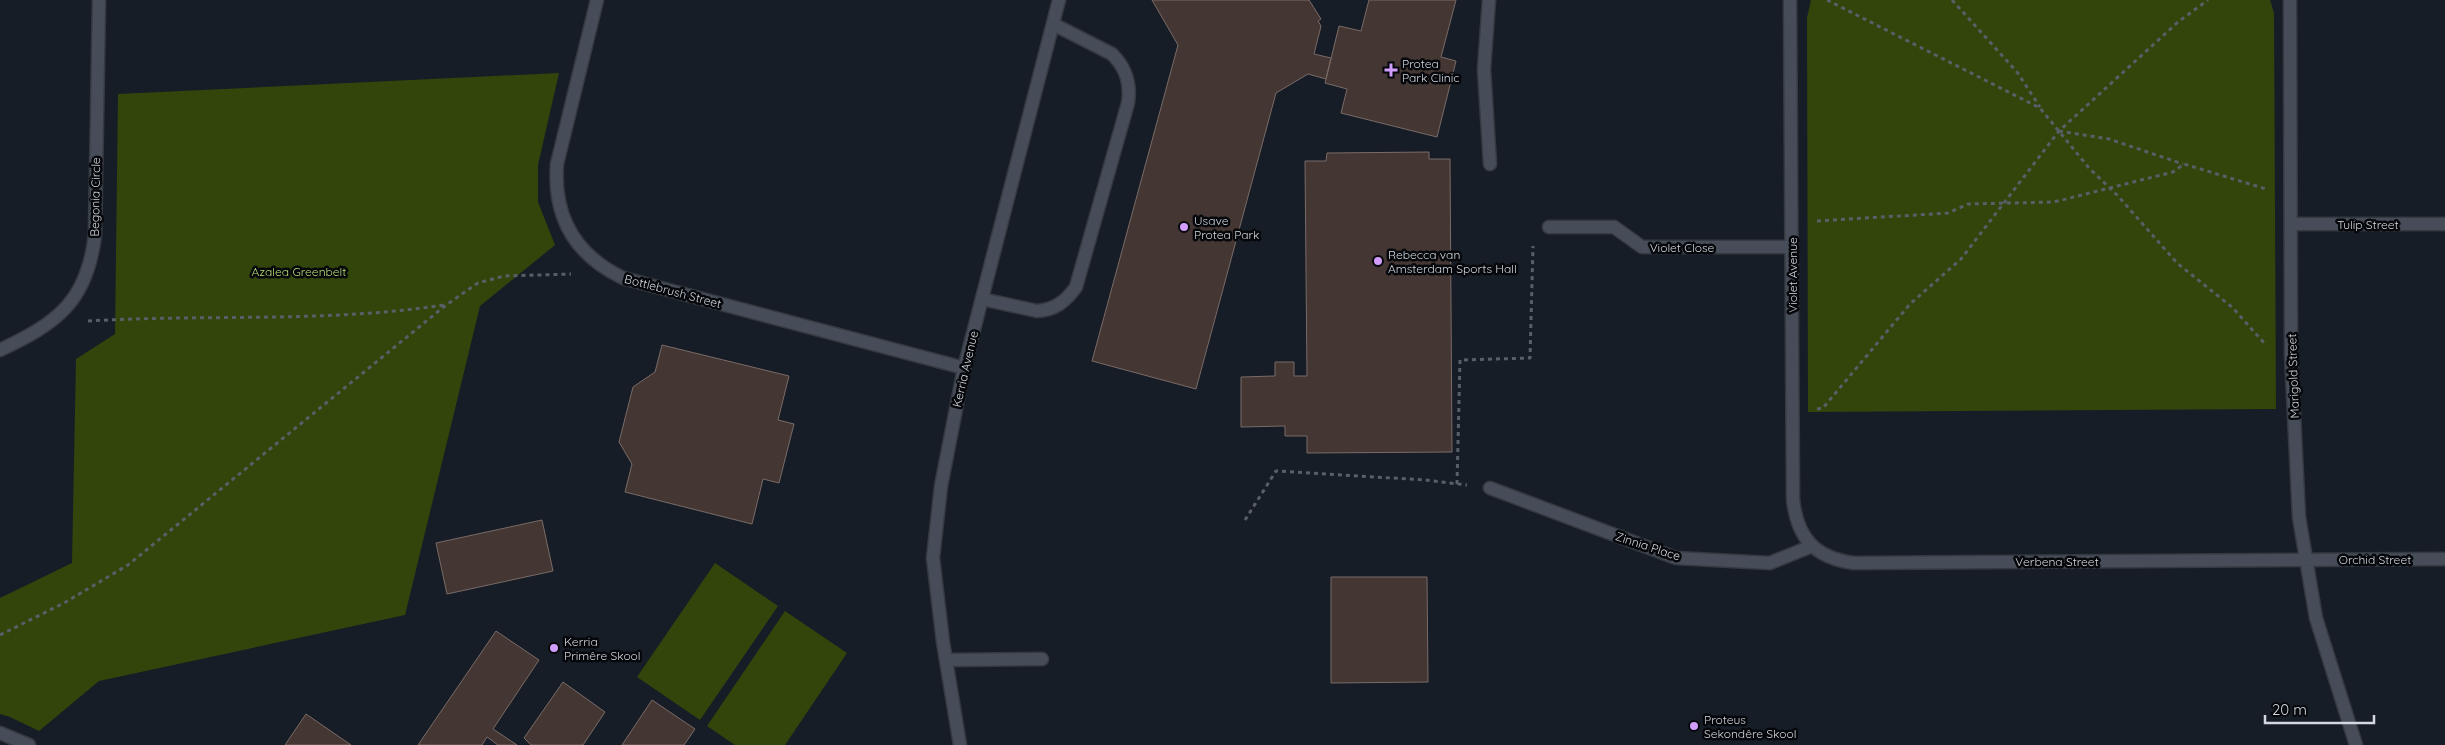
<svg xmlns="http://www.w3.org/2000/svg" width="2445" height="745" font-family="Quicksand,sans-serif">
<rect width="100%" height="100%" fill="#171d26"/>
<!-- green -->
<path fill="#32450b" d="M1811 0H2270L2274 13 2276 409 1808 412 1807 18Z
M559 73 538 165V202L555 245 480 306 405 615 99 681 39 731 10 717 0 714V598L72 563 76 359 115 334 118 94Z
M715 563 778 606 700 720 637 677Z
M785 611 847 653 785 745H735L707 726Z"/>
<!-- building -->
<path fill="#433633" stroke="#7a6b67" d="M1152 0H1309L1321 19 1318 21 1321 26 1314 54 1331 58 1326 79 1308 74 1276 93 1196 389 1092 361 1178 45Z
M1369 0H1456L1441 57 1456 61 1437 137 1341 113 1347 89 1325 83 1339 26 1361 31Z
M1429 152V159H1450L1452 452 1307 453V436H1285V426L1241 427V377L1275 376V362H1294V376H1307L1305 161H1326L1327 153Z
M662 345 789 376 778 420 794 424 779 483 763 479 752 524 625 492 632 464 619 442 633 387 655 372Z
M542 520 553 571 447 594 436 543Z
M1331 577H1427L1428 682 1331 683Z
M496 631 539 660 493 729 517 745H498L487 737 482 745H418Z
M563 682 605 712 583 745H531L524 738Z
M652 700 695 729 684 745H622Z
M306 714 351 745H285Z"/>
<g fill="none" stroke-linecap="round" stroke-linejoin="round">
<!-- service casing -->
<g stroke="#353941" stroke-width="15">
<path id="service" d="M1489 0 1484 69 1490 164
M982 299 1037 311C1055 310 1066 301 1076 287L1128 103C1131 83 1126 68 1112 54L1053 24
M947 660 1042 659"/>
</g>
<!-- minor casing -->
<g stroke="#353941" stroke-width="15">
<path id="minor" d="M597 0 557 164C553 217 575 255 623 278L964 368
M1790 0 1793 499C1797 538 1815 558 1854 563L2445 559
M2290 0 2291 353 2299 517 2316 618 2356 745
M2291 224H2445
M1549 227H1614L1642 247H1792
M0 350C57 323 87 302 95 235L99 0
M1490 488 1676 558 1770 563 1812 546
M0 733 29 745"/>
</g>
<!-- tertiary casing -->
<g stroke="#353941" stroke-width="15">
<path id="tertiary" d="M960 745 943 642 933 558 941 486 964 368 1059 0"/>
</g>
<!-- path -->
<path stroke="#595f67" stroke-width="3" stroke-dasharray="4 4" stroke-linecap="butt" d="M1827 0 2040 108 2089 168 2117 195 2177 263 2233 308 2265 344
M1952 0 2017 72 2040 107
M2059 131 2109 139 2183 164
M1817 221 1948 213 1968 204 2054 202 2173 172 2184 164 2266 189
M88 321C207 314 327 323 444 305
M1817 409 1823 408 1910 304 1961 259 2059 131 2178 22 2208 0
M1457 484 1460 360 1530 358 1533 246
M1245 520 1276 471 1425 480 1467 485
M0 635 64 603 128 565 446 305 478 283 504 276 571 274"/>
<!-- service -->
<use href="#service" stroke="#464d58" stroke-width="12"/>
<!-- minor -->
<use href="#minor" stroke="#464d58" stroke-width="12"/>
<!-- tertiary -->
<use href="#tertiary" stroke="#464d58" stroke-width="12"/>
</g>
<!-- markers -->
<g fill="#d19dfe" stroke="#05070b" stroke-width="2">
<path d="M1388.5 62.5h5v5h5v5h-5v5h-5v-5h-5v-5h5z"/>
<circle cx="1184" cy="227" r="5"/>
<circle cx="1378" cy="261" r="5"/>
<circle cx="554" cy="648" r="5"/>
<circle cx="1694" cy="726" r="5"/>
</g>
<g text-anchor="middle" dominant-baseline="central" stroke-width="5" stroke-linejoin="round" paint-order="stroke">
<!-- poi labels -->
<g font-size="12" fill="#d3d8de" stroke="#05070b" text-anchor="start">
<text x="1402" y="63">Protea<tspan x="1402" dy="14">Park Clinic</tspan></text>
<text x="1194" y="220">Usave<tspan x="1194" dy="14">Protea Park</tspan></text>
<text x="1388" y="254">Rebecca van<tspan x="1388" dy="14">Amsterdam Sports Hall</tspan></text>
<text x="564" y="641">Kerria<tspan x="564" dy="14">Primêre Skool</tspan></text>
<text x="1704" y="719">Proteus<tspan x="1704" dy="14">Sekondêre Skool</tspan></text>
</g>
<!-- street labels -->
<g font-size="12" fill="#d3d8de" stroke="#05070b">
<text transform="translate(95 197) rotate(-89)">Begonia Circle</text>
<text x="2368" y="224">Tulip Street</text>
<text x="1682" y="247">Violet Close</text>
<text transform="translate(1792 275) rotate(-90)">Violet Avenue</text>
<text transform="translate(673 291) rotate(15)">Bottlebrush Street</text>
<text transform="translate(965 369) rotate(-77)">Kerria Avenue</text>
<text transform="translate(2293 376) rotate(-92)">Marigold Street</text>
<text transform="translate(1648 546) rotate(18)">Zinnia Place</text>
<text x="2375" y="559">Orchid Street</text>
<text x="2057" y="561">Verbena Street</text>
</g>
<!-- park labels -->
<g font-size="12" fill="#b6de75" stroke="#05070b">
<text x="299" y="271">Azalea Greenbelt</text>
</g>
</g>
<!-- scale -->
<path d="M2265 715v8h109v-8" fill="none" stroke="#d3d8de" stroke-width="2.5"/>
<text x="2272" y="715" font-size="15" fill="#d3d8de" stroke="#05070b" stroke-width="4" paint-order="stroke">20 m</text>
</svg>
